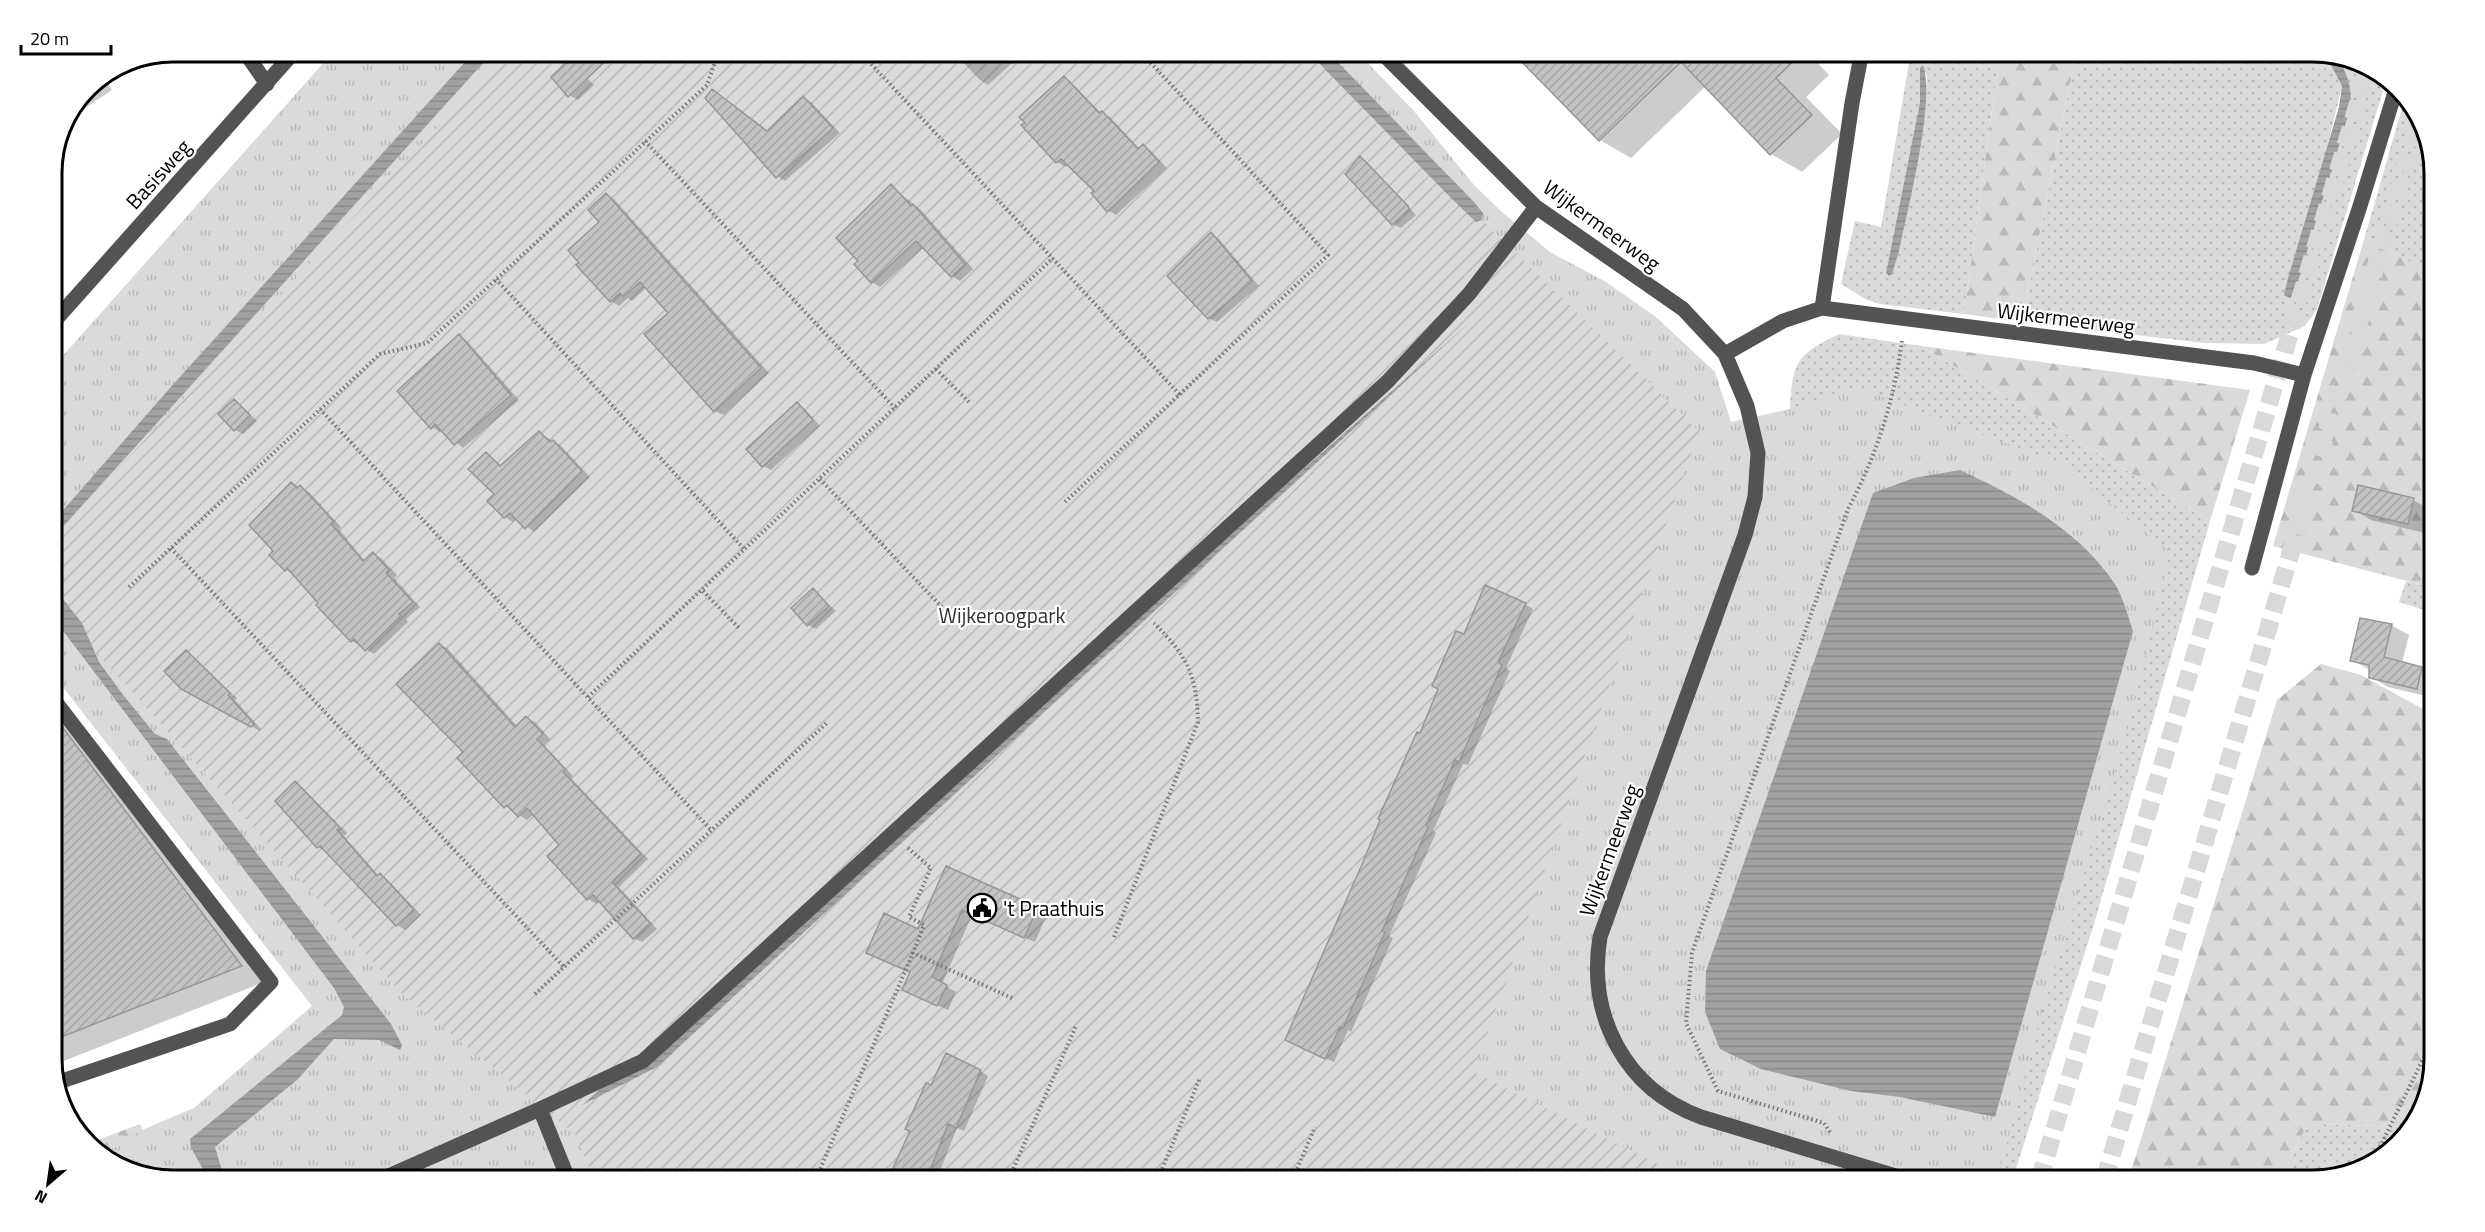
<svg xmlns="http://www.w3.org/2000/svg" width="2485" height="1232" font-family="'Titillium Web',sans-serif">
<defs>
<pattern id="grass-dots" width="8" height="8" patternUnits="userSpaceOnUse" patternTransform="scale(1.5)"><rect width="8" height="8" fill="#dadada"/><path d="M2 2h.1M6 6h.1" fill="none" stroke="#b9b9b9" stroke-width="1.8" stroke-linecap="round"/></pattern>
<pattern id="forest-firs" width="22" height="20" patternUnits="userSpaceOnUse" patternTransform="scale(1.5)"><rect width="22" height="20" fill="#dadada"/><path d="M5 1l3.5 6h-7zM16 11l3.5 6h-7z" fill="#b9b9b9"/></pattern>
<pattern id="park-tufts" width="24" height="20" patternUnits="userSpaceOnUse" patternTransform="scale(1.5)"><rect width="24" height="20" fill="#dadada"/><path d="M3 7l-1-3M5 7V3M7 7l1-3M15 17l-1-3M17 17v-4M19 17l1-3" fill="none" stroke="#b9b9b9"/></pattern>
<pattern id="garden-furrows" width="10" height="10" patternUnits="userSpaceOnUse" patternTransform="scale(1.5)"><rect width="10" height="10" fill="#dadada"/><path d="M-1 1l2-2M0 10L10 0M9 11l2-2" fill="none" stroke="#b9b9b9"/></pattern>
<pattern id="water-rules" width="6" height="5" patternUnits="userSpaceOnUse" patternTransform="scale(1.5)"><rect width="6" height="5" fill="#a1a1a1"/><path d="M0 2.5h6" fill="none" stroke="#898989"/></pattern>
<pattern id="building-hatch" width="6" height="6" patternUnits="userSpaceOnUse" patternTransform="scale(1.5)"><rect width="6" height="6" fill="#c3c3c3"/><path d="M-1 1l2-2M0 6l6-6M5 7l2-2" fill="none" stroke="#a6a6a6"/></pattern>
</defs>
<rect width="100%" height="100%" fill="#fff"/>
<!-- grass -->
<path fill="url(#grass-dots)" fill-rule="evenodd" d="M1911 51H2007L1997 74 1964 314 1880 304 1867 300 1841 284 1855 221 1881 227ZM1920 68 1927 76C1924 144 1907 211 1889 276L1886 273 1920 102Z
M2079 51H2313L2325 54 2342 86 2290 298 2294 295 2324 196 2345 71 2338 57 2366 63 2386 81 2317 309 2305 326 2264 344 2205 343 2022 322 2071 78Z
M2405 98 2413 105 2434 165V276L2365 236Z
M1839 334 1921 346 2210 521 2094 924 2012 1181H1979L1790 409C1793 361 1796 355 1839 334Z
M2406 581 2434 588V613L2399 602Z
M2320 1124 2409 1127 2380 1161 2313 1181H2280L2305 1129Z"/>
<!-- forest -->
<path fill="url(#forest-firs)" d="M2007 51H2079L2071 78 2022 322 1964 314 1997 74Z
M2365 236 2434 276V588L2273 546Z
M1921 346 2250 390 2210 521Z
M2321 664 2361 675 2434 715V1050L2416 1119 2409 1127 2320 1124 2305 1129 2280 1181H2128L2277 700Z
M140 1124 161 1178 119 1169 90 1143Z"/>
<!-- park -->
<path fill="url(#park-tufts)" d="M334 51H1356L1414 111 1474 185 1502 212 1550 252 1606 282 1656 317 1715 372 1731 422 1790 409 1859 388 2061 464 2170 552 2130 722 2041 1015 1997 1181H172L119 1169 103 1155 142 1130 194 1108 312 1006 51 672V369Z"/>
<!-- garden -->
<path fill="url(#garden-furrows)" d="M509 51H1308L1699 431 1474 1072 1692 1181H595L575 1134 402 994 51 601V540Z"/>
<!-- water -->
<path fill="url(#water-rules)" d="M475 51H494L60 530 51 547V524L169 389Z
M1307 51H1327L1474 202 1483 213 1482 220 1476 222 1452 199Z
M2325 54 2338 57C2347 75 2353 88 2350 109L2294 295 2290 298 2284 295 2288 278 2339 107 2342 86Z
M1923 65C1936 100 1907 211 1899 251L1892 274 1889 276 1886 273 1920 102V68Z
M1468 324 657 1067 582 1105Z
M1960 470C2018 497 2078 529 2115 584 2123 597 2128 616 2133 631L1995 1117 1900 1097 1851 1091 1761 1069 1720 1049 1705 1012 1706 971 1873 493 1914 478Z
M51 584 82 623 99 662 124 696 155 734 167 739 391 1024 402 1045 400 1050 379 1040 334 1039 297 1080 215 1147 225 1181H210L191 1148 190 1139 342 1015 344 1007 334 988 51 615Z"/>
<!-- shadow -->
<path fill="#0003" d="M952 51H1025L988 85 980 80Z
M1532 51H1806L1829 75 1806 97 1842 134 1802 172 1771 154 1706 86 1631 158 1600 140 1522 60Z
M577 67 594 85 578 100 569 95Z
M103 76 112 90 88 106 80 101 74 105 87 86Z
M1064 78 1072 83 1101 113 1110 117 1140 149 1143 146 1151 151 1167 168 1116 215 1108 210 1096 191 1068 164 1066 167 1057 162Z
M721 96 769 132 803 98 811 102 840 133 785 181 777 176Z
M1360 158 1368 163 1416 215 1401 228 1393 224Z
M891 186 921 210 973 269 960 281 952 276 924 247 880 287 872 282 860 261Z
M606 195 614 199 769 373 724 415 715 411 670 313 647 287 632 301 628 298 619 306 611 301 601 222Z
M1211 234 1219 239 1259 286 1217 322 1209 318Z
M459 336 467 341 519 400 463 448 442 430 440 432 432 427Z
M235 400 257 421 243 434 235 430Z
M797 404 805 409 820 426 771 470 763 466Z
M539 433 561 446 590 477 534 532 517 518 513 522 505 517 490 501 496 494 486 453 502 466Z
M291 483 309 492 341 527 339 529 365 561 373 554 381 558 397 575 394 578 420 607 406 619 408 622 374 654 352 641 294 574 286 570 275 551Z
M2413 500 2431 510 2425 533 2371 520 2354 510Z
M813 590 836 611 816 629 808 625Z
M1525 604 1533 609 1506 668 1510 671 1468 765 1463 764 1433 831 1436 833 1389 936 1393 938 1351 1032 1348 1030 1334 1062 1295 1044 1421 735 1464 636Z
M2391 625 2409 635 2402 663 2421 668 2434 676V698L2388 687 2371 677 2370 670 2352 660Z
M440 644 448 649 517 726 527 718 535 722 550 739 544 745 573 776 571 778 648 859 619 887 657 929 642 942 634 938 600 900 597 904 588 899 549 856 561 845 534 814 527 820 505 806 465 753Z
M186 652 237 698 235 700 261 729 260 731 182 688Z
M51 693 267 981 51 1066Z
M295 783 303 788 347 833 344 836 379 876 388 880 421 915 405 930 397 925 326 852 318 847Z
M947 867 1047 914 1035 942 972 915 942 984 956 992 948 1010 914 995 912 973 868 953 919 931Z
M980 1071 988 1076 964 1131 957 1128 936 1181H885L886 1178 889 1180 932 1087Z"/>
<!-- building -->
<path fill="url(#building-hatch)" stroke="#979797" stroke-width="1.5" d="M578 51H616L568 97 551 77Z
M1511 51H1804L1776 78 1812 115 1770 155 1681 62 1599 141Z
M1064 76 1099 113 1102 111 1138 149 1143 144 1159 162 1107 212 1091 193 1094 191 1061 159 1056 163 1021 125 1025 123 1019 117Z
M712 89 767 131 803 96 833 128 776 178 705 98Z
M1360 156 1408 206 1409 209 1392 225 1345 174Z
M891 184 911 206 913 204 965 264 951 277 916 241 871 283 854 264 858 261 836 238Z
M606 193 761 368 714 412 644 334 668 313 640 282 623 297 620 293 610 302 576 265 579 263 568 250 599 222 588 210Z
M1211 232 1252 281 1208 319 1167 276Z
M459 334 511 395 454 445 435 424 431 429 397 391Z
M234 399 250 415 234 431 218 414Z
M797 402 813 420 762 467 746 449Z
M539 431 550 442 553 440 582 471 525 529 510 513 504 518 487 501 494 494 468 469 486 452 500 466Z
M291 482 297 488 300 485 325 512 334 522 331 524 363 561 373 552 389 570 386 573 413 602 399 614 401 616 365 651 354 639 351 642 316 605 318 603 287 568 285 571 269 555 273 551 249 525Z
M2358 485 2414 498 2408 524 2352 511Z
M1485 585 1526 603 1498 662 1502 665 1459 762 1455 760 1426 825 1428 827 1382 931 1385 932 1370 967 1343 1028 1340 1027 1325 1059 1285 1040 1363 862 1380 820 1378 819 1417 732 1420 733 1438 689 1432 686 1456 631 1464 634Z
M813 588 829 606 807 626 791 608Z
M2360 618 2392 624 2384 657 2422 667 2417 689 2369 678V665L2350 661Z
M439 643 515 727 526 716 543 734 537 739 566 770 563 772 641 854 612 882 650 923 633 939 593 895 587 900 547 856 559 845 527 808 518 817 507 805 504 808 457 758 463 752 396 684Z
M186 650 230 693 228 695 254 724 251 727 181 689 164 671Z
M51 712 242 966 51 1041Z
M295 781 340 828 337 830 377 876 380 873 414 910 396 926 320 846 317 848 275 801Z
M946 866 1038 907 1024 938 962 910 932 977 947 985 937 1006 902 990 910 972 866 953 884 913 918 929Z
M946 1053 981 1070 956 1128 948 1124 926 1181H887L910 1131 905 1129 915 1107 926 1083 931 1085Z"/>
<g fill="none" stroke-linecap="round" stroke-linejoin="round">
<!-- highway-tunnel -->
<path stroke="#d9d9d9" stroke-width="18" stroke-dasharray="18 9" stroke-linecap="butt" d="M2039 1181 2369 66
M2104 1181 2419 121"/>
<!-- path -->
<path stroke="#757575" stroke-width="4" stroke-dasharray="1.5 3" stroke-linecap="butt" d="M859 51 1180 395
M645 141 895 408
M496 279 745 550
M936 369 971 404
M320 409 711 830
M820 479 956 622
M1065 502 1328 255 1140 51
M171 548 563 966
M129 587 380 354 427 343 707 85 719 51
M703 591 739 628
M588 697 1053 258
M908 848 931 868 909 917 924 925 913 953 1014 999
M1114 937 1198 722C1197 675 1187 656 1154 623
M535 994 828 722
M1830 1132 1824 1123 1718 1091 1686 1023 1692 953 1848 509C1876 457 1895 399 1902 340
M2372 1163 2434 1037
M815 1181 913 953
M1008 1181 1076 1026
M1157 1181 1200 1078
M1292 1181 1315 1127"/>
<!-- minor -->
<path stroke="#535353" stroke-width="15" d="M244 51 267 84
M1380 51 1536 207 1683 309 1725 354 1747 406 1758 453 1755 497 1745 535 1600 937C1587 1016 1625 1089 1701 1117L1912 1181
M1822 308 1852 103 1862 51
M51 325 295 51
M1725 354 1783 321 1822 308 2254 363 2304 375 2360 206 2396 89
M2252 568 2304 375
M51 696 271 982 230 1024 56 1083
M377 1181 540 1109
M569 1181 540 1109 643 1061 1387 382 1469 294 1536 207"/>
</g>
<!-- icons -->
<defs>
<g id="civic-ring" transform="scale(1.5)"><circle r="9.5" fill="#fff" stroke="#000" stroke-width="1.5"/><path d="M-.6-6.5H3V-4.5H.6V-3L4-1V1h2V6H-6V1h2V-1L-.6-3ZM-1.2 2.5V6h2.4V2.5Z" fill="#000"/></g>
</defs>
<g fill-rule="evenodd">
<use href="#civic-ring" x="982" y="908"/>
</g>
<g text-anchor="middle" dominant-baseline="central" stroke-width="4.5" stroke-linejoin="round" paint-order="stroke">
<!-- street labels -->
<g font-size="21" fill="#000" stroke="#fff">
<text transform="translate(158 174) rotate(-48)">Basisweg</text>
<text transform="translate(1602 225) rotate(36)">Wijkermeerweg</text>
<text transform="translate(2066 318) rotate(7)">Wijkermeerweg</text>
<text transform="translate(1609 850) rotate(-70)">Wijkermeerweg</text>
</g>
<!-- park labels -->
<g font-size="21" fill="#313131" stroke="#fff">
<text x="1002" y="615">Wijkeroogpark</text>
</g>
<!-- poi labels -->
<g font-size="21" fill="#000" stroke="#fff" text-anchor="start">
<text x="1003" y="908">'t Praathuis</text>
</g>
</g>
<!-- crop -->
<path d="M0 0H2485V1232H0ZM173 62H2313A111 111 0 0 1 2424 173V1059A111 111 0 0 1 2313 1170H173A111 111 0 0 1 62 1059V173A111 111 0 0 1 173 62Z" fill="#fff" fill-rule="evenodd"/>
<path fill="none" stroke="#000" stroke-width="3" d="M173 62H2313A111 111 0 0 1 2424 173V1059A111 111 0 0 1 2313 1170H173A111 111 0 0 1 62 1059V173A111 111 0 0 1 173 62Z"/>
<!-- north arrow -->
<g transform="translate(48 1184) rotate(209)" stroke="#ffffff" stroke-width="4.5" paint-order="stroke">
<path d="M0-4.5L10 22L0 15L-10 22Z" fill="#000000"/>
<text y="-9" font-size="16" font-weight="bold" text-anchor="middle" fill="#000000">N</text>
</g>
<!-- scale -->
<path d="M21 45v9h90v-9" fill="none" stroke="#000000" stroke-width="3"/>
<text x="30" y="45" font-size="18" fill="#000000" stroke="#ffffff" stroke-width="4.5" paint-order="stroke">20 m</text>
</svg>
